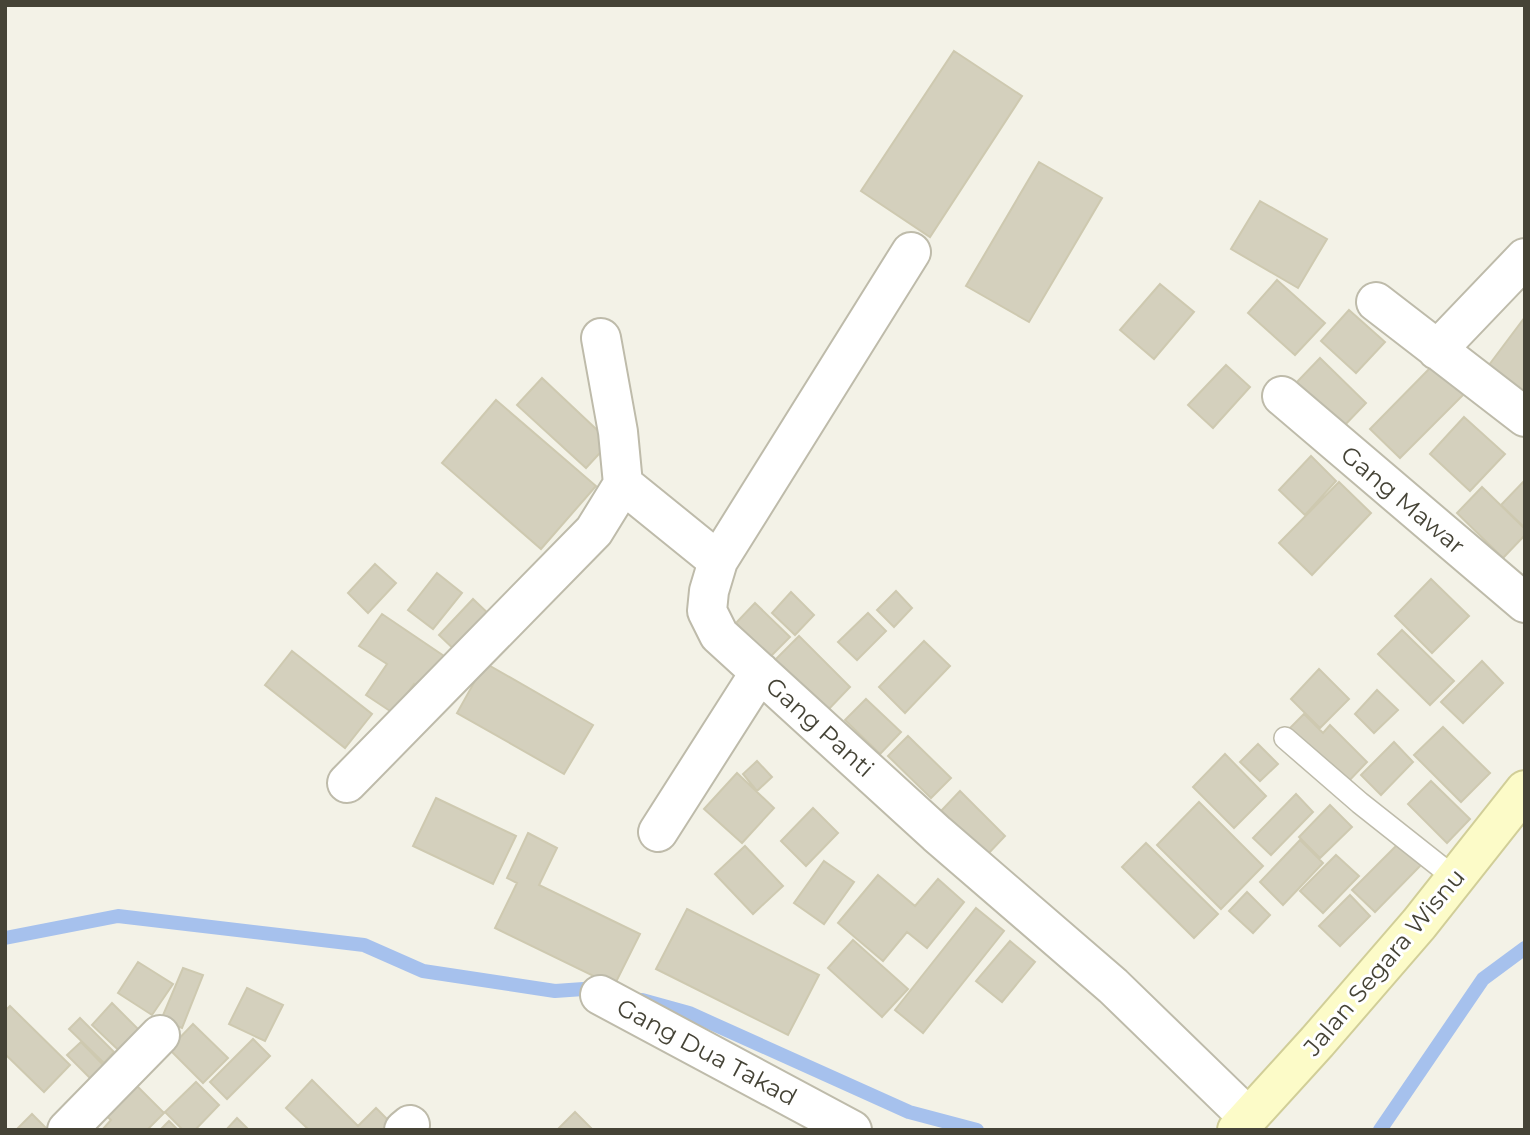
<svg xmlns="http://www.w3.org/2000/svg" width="1530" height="1135" font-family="Montserrat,sans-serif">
<rect width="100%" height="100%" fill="#f3f2e7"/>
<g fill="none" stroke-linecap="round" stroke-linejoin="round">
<!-- stream -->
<path stroke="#a6c1ed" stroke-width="14" d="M5 938 118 916 364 945 423 971 555 991 598 988
M642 1000 689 1013 909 1112 977 1130
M1380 1130 1483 979 1525 948"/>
</g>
<!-- building -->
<path fill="#d4d0bd" stroke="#cec9b0" stroke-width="2" d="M954 51 1022 96 930 237 861 191Z
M1039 162 1102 198 1029 322 966 286Z
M1260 201 1327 239 1298 288 1231 249Z
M1277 280 1325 323 1295 355 1248 313Z
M1160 284 1194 312 1154 359 1120 330Z
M1349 310 1385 342 1356 373 1321 341Z
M1525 317V398L1486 369Z
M1320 358 1366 403 1342 428 1296 383Z
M1435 363 1466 392 1400 458 1370 429Z
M1226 365 1250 387 1213 428 1188 405Z
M542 378 610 442 586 468 517 405Z
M496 400 596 486 541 549 442 463Z
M1464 417 1505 454 1470 491 1430 454Z
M1311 456 1336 481 1305 515 1279 490Z
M1525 480V528L1501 505Z
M1339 482 1371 513 1312 575 1279 543Z
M1482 487 1525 529V535L1503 558 1457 513Z
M375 564 396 583 368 613 348 593Z
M437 573 462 593 433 629 408 610Z
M1431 579 1469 616 1432 653 1395 616Z
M896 591 912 608 894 627 877 610Z
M791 592 814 615 795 635 772 613Z
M473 599 493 618 459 654 439 635Z
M755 603 790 637 770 657 736 623Z
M868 613 886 631 857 660 838 642Z
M382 614 444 656 421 690 414 684 393 713 366 695 387 664 359 646Z
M1402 630 1454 681 1430 705 1378 654Z
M799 636 850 687 826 712 775 660Z
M924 641 950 666 905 713 879 687Z
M292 651 372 714 345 748 265 685Z
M1482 661 1503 683 1463 723 1441 702Z
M485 663 593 725 564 774 457 713Z
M1319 669 1349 699 1320 728 1291 699Z
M1377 690 1398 710 1374 733 1355 714Z
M866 699 901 732 880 754 845 720Z
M1304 714 1323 733 1330 725 1367 762 1344 786 1287 731Z
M1443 727 1490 773 1461 802 1414 755Z
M908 736 951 778 931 798 888 756Z
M1394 742 1413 762 1381 795 1361 775Z
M1258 744 1278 764 1260 781 1240 762Z
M1225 754 1266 796 1234 828 1193 787Z
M757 761 772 777 757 791 743 774Z
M737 773 774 808 742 843 704 809Z
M1431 781 1470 819 1447 843 1408 804Z
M960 791 1005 836 986 856 941 811Z
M1296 794 1313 812 1271 855 1253 838Z
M436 798 516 836 493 884 413 846Z
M1199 802 1263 866 1221 909 1157 845Z
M1330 805 1352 827 1320 858 1299 837Z
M813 808 838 833 806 866 781 841Z
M528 833 557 848 539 885 640 934 614 986 495 928 517 883 507 878Z
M1300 840 1323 863 1283 905 1260 882Z
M1401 841 1423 863 1375 912 1352 890Z
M1146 843 1218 914 1194 938 1122 867Z
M745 846 783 886 753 914 715 874Z
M1336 855 1359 876 1323 913 1300 891Z
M824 861 854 882 824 924 794 903Z
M878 875 915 906 938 879 964 902 927 948 907 932 883 961 838 923Z
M1247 892 1270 915 1253 933 1229 911Z
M1350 895 1370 916 1340 946 1319 926Z
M976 908 1004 931 923 1033 895 1010Z
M687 909 819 975 788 1035 656 969Z
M853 940 908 989 882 1017 828 968Z
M1010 941 1035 962 1002 1002 976 981Z
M138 962 173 984 152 1015 118 993Z
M183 968 203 975 182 1028 161 1020Z
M247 988 283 1005 265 1041 229 1024Z
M112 1003 149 1040 129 1060 92 1025Z
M10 1006 70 1065 44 1092 5 1054V1011Z
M80 1018 114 1052 104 1063 69 1029Z
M193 1024 228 1058 203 1083 169 1049Z
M253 1039 270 1056 227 1099 210 1082Z
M81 1042 107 1069 94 1082 67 1055Z
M312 1080 358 1126 376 1108 396 1128 394 1130H309L286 1108Z
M132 1081 164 1113 147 1130H102L111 1120 102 1112Z
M196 1082 219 1105 195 1130H183L165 1112Z
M575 1112 593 1130H557Z
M32 1114 48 1130H16Z
M237 1118 249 1130H226Z
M169 1121 178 1130H160Z"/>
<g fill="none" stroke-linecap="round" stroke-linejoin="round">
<!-- lane casing -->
<g stroke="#bebbaa" stroke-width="24">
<path id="lane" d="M1285 738 1360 803 1456 879"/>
</g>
<!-- street casing -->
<g stroke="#bebbaa" stroke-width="42">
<path id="street" d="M911 252 718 561 709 591 707 611 719 635 937 834 1113 986 1248 1117
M1376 302 1525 417
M601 338 618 432 623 484
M1437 350 1525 258
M1282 396 1525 603
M347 783 594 531 623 484 718 561
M658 832 760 672
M600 995 852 1130
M67 1130 160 1035
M404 1130 410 1125"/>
</g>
<!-- secondary casing -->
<g stroke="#d1ce98" stroke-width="42">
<path id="secondary" d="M1237 1130 1317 1042 1419 924 1525 790"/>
</g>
<!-- lane -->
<use href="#lane" stroke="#fff" stroke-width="21"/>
<!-- street -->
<use href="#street" stroke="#fff" stroke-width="38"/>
<!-- secondary -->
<use href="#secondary" stroke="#fcfbc8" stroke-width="38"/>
</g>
<g text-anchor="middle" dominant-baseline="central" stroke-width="6" stroke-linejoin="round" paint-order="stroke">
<!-- street labels -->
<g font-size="24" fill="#454336" stroke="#fff">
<text transform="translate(1403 500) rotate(40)">Gang Mawar</text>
<text transform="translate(820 727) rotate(42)">Gang Panti</text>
<text transform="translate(1384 962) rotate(-50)">Jalan Segara Wisnu</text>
<text transform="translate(707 1052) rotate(28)">Gang Dua Takad</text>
</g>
</g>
<!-- border -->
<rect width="1530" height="1135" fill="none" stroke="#454336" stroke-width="14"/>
</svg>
